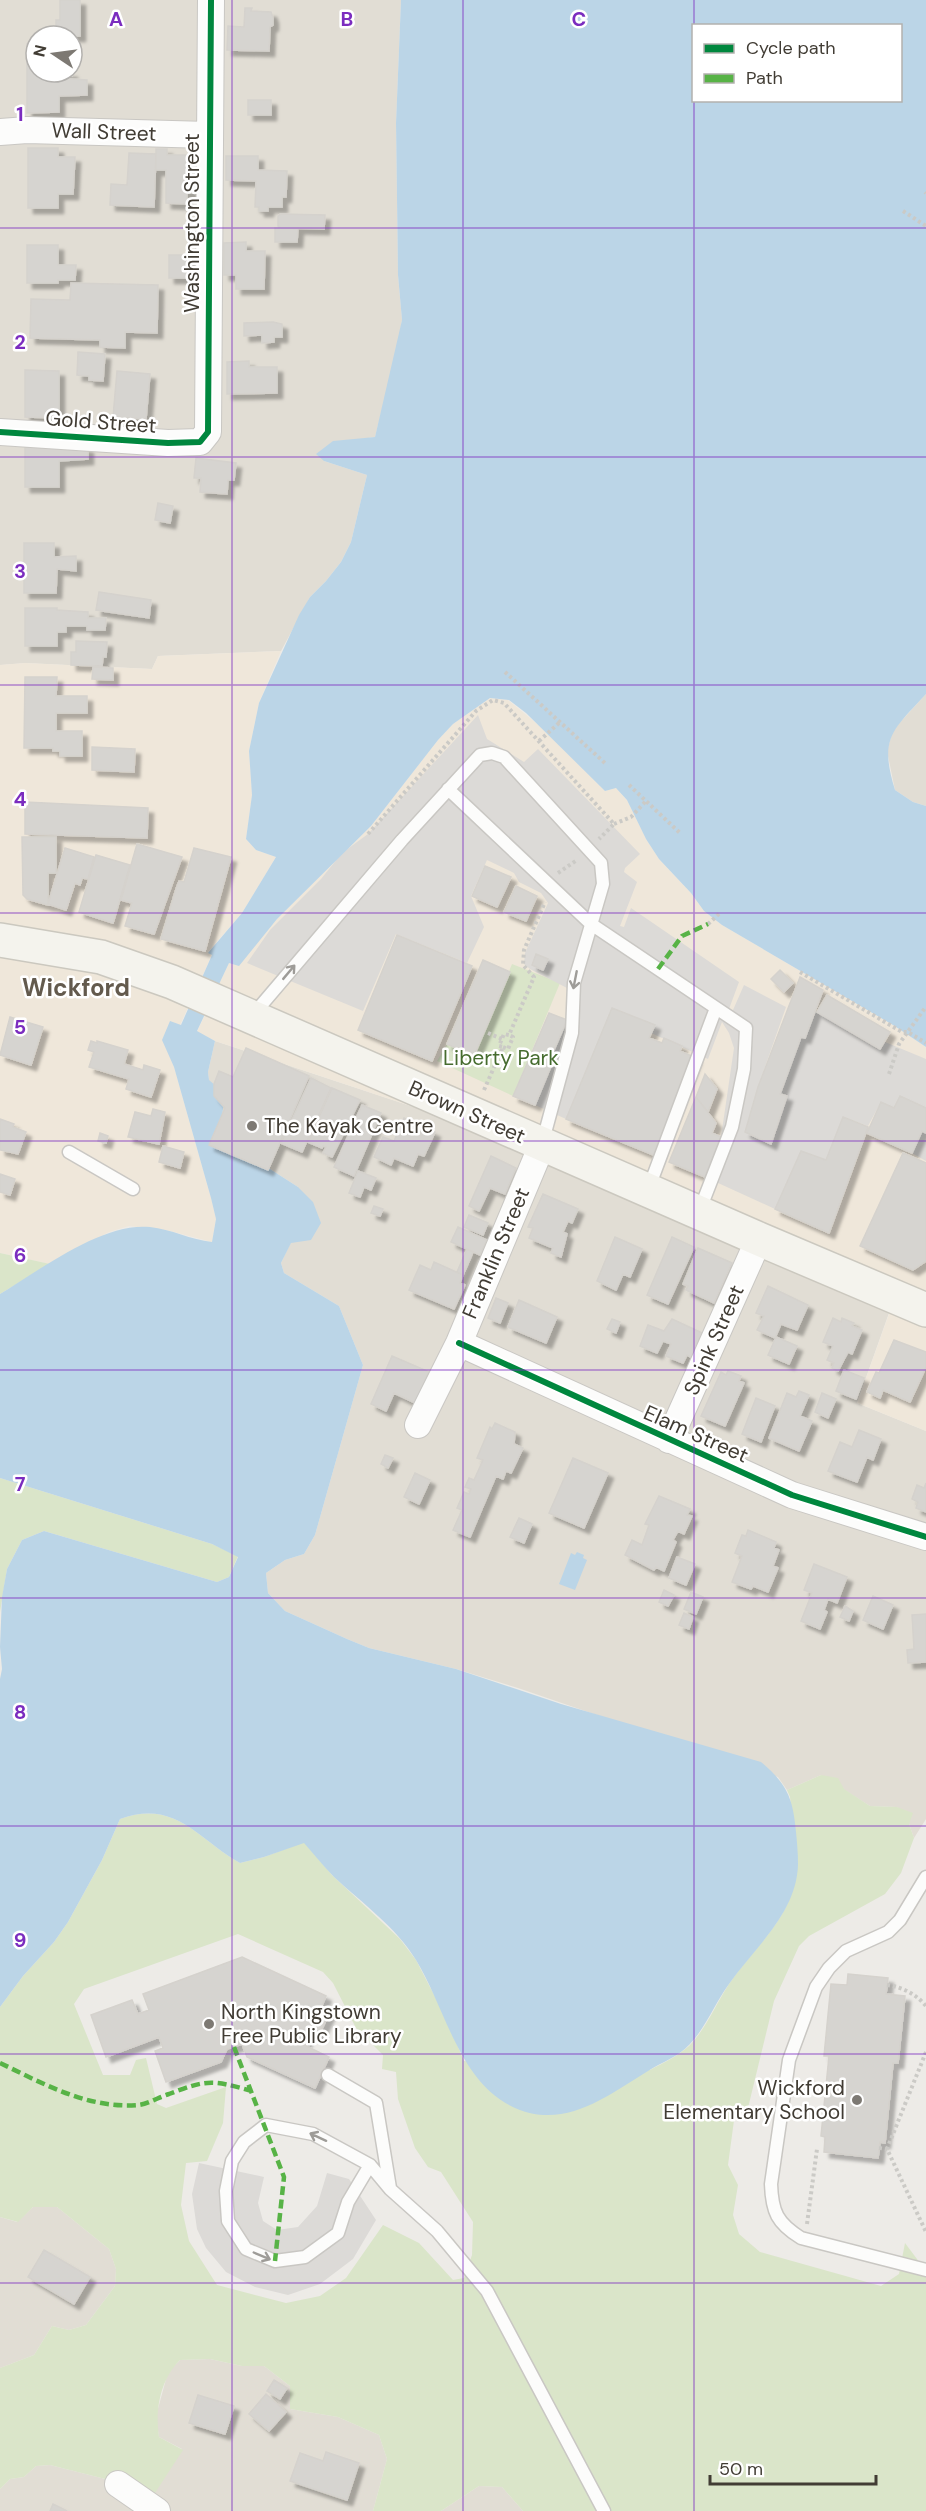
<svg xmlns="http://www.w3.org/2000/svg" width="926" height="2511" font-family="'DM Sans',sans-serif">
<defs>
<filter id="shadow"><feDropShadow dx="5.5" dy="5.5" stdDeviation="1.5" flood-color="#0004"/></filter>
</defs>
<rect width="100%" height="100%" fill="#edebe7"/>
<!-- residential -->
<path fill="#e1ddd4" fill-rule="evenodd" d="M0 0H401L396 123 398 275 402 320 398 345 375 437 355 440 324 461 367 475 351 542 341 562 326 581 310 597 281 651 158 656 152 669 25 663 0 665ZM36 36H72V72H36Z
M926 694V806L913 802 895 790 887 751 893 730Z
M215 1041 540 1149 895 1296 857 1403 926 1431V1819L914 1838 909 1824 897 1807 870 1806 821 1775 787 1790 778 1777 518 1688 456 1669 369 1648 347 1639 285 1611 268 1593 266 1573 285 1560 304 1554 315 1535 363 1365 339 1306 284 1273 281 1263 291 1242 298 1187 259 1162 216 1143 208 1072Z
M33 2207H57L109 2249 116 2269 115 2286 86 2325 69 2330 52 2326 34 2355 0 2368V2217L17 2222Z
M210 2359 242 2366H264L290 2386V2409L338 2417 379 2435 387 2459 373 2511H0V2489L10 2479 24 2477 36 2466 50 2465 125 2484 182 2449 159 2437 156 2416 168 2372 180 2360Z
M479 2486 502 2487 523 2511H441Z"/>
<!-- commercial -->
<path fill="#efe7da" d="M281 651 259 703 249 751 252 795 246 839 256 850 276 857 242 913 208 952 212 955 180 1025 163 1040 174 1067 211 1198 216 1219 212 1242 170 1231 129 1226 109 1232 50 1264 0 1253V665L25 663 152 669 158 656Z
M490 698 508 700 541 727 605 791 616 788 627 800 646 839 659 859 691 893 704 911 722 925 893 1025 926 1047V1431L857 1403 895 1297 540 1149 215 1041 197 1032 229 963 239 965 277 919 371 826 438 740 453 724Z"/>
<!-- green -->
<path fill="#dae5c9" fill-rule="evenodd" d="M512 964 560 983 513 1096 437 1061 447 1044 474 1056Z
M0 1253 50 1264 0 1294Z
M0 1478 212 1544 238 1556 229 1577 217 1582 44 1531 22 1540 7 1569 0 1612Z
M821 1775 838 1778 844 1789 870 1806 897 1807 913 1813 909 1824 914 1838 901 1873 885 1894 809 1936 799 1946 774 2001 747 2112 735 2113 728 2165 738 2185 733 2215 739 2234 760 2252 881 2286 899 2274 905 2243 920 2263 926 2264V2511H523L502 2487 479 2486 441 2511H373L387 2459 379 2435 338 2417 290 2409V2386L264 2366H242L210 2359 180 2360C160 2380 155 2410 159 2437L183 2450 151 2499 125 2484 50 2465 36 2466 24 2477 10 2479 0 2489V2368L34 2355 52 2326 69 2330 86 2325 115 2286 116 2269 109 2249 57 2207H33L18 2222 0 2217V2007L23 1976 54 1942 68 1922 102 1860 120 1819C176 1799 197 1839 240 1863L264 1857 304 1842 332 1875 400 1939 416 1960 445 2016 464 2061 650 2070C663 2063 678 2056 689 2046 706 2029 716 2004 729 1984 750 1953 783 1925 793 1889 802 1859 793 1827 790 1797L787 1790ZM238 1934 323 1972 333 1983 356 2028 383 2055 382 2069 396 2072 398 2099 415 2148 428 2167 441 2172 473 2222 472 2255 464 2278 453 2280 419 2243 383 2225 346 2278 320 2296 286 2303 217 2285 189 2241 181 2205 186 2163 207 2161 223 2123 226 2087 166 2108 157 2104 146 2058 136 2060 130 2075H103L74 2004 84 1989Z"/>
<!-- parking -->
<path fill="#dcdad7" d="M478 715 487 739 524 762 538 749 640 854 625 868 624 872 637 882 620 926 624 927 631 908 739 982 729 1009 733 1010 744 985 786 1007 758 1087 745 1132 771 1143 787 1096 780 1094 801 1037 805 1038 816 1011 880 1049 885 1042 926 1059V1108H894L881 1102 868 1126 843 1117 826 1160 801 1151 775 1209 705 1177 721 1137 734 1048 729 1033 722 1022 708 1059 651 1033 654 1025 612 1008 566 1119 535 1105 554 1059 551 1057 567 1020 569 989 530 969 524 964 525 953 548 903 541 893 519 882 514 873 487 860 471 896 484 927 467 963 396 934 363 1011 247 963 270 930 321 879 342 853 368 834Z
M922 1131 926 1133V1161L912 1153Z
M199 2163 264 2177 258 2203 263 2221 277 2230 298 2227 317 2206 327 2173 349 2179 376 2220 353 2259 320 2284 288 2295 255 2287 226 2272 206 2248 197 2229 192 2194Z"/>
<!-- water -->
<path fill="#bbd5e7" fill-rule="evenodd" d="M401 0H926V694C892 731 879 738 895 790L913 802 926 806V1047L893 1025 722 925 704 911 691 893 659 859 646 839 627 800 616 788 605 791 526 713 509 700 490 698 453 724 438 740 371 826 277 919 239 966 229 963 197 1031 215 1041 208 1072 209 1080 225 1094 222 1116 259 1162 298 1187 313 1202 321 1223 311 1240 291 1243 281 1263 284 1273 339 1306 363 1365 315 1535 304 1554 285 1560 266 1573 268 1593 285 1611 347 1639 369 1648 456 1669 561 1704 761 1762C787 1784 793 1798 796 1832 797 1842 798 1853 798 1864 797 1913 755 1947 729 1984 715 2003 706 2027 690 2044 678 2057 662 2062 648 2071 607 2096 565 2130 515 2108 459 2083 446 2009 416 1960 396 1927 362 1903 334 1877 323 1866 314 1854 304 1843L264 1857 240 1863C197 1839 176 1799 120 1819L102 1860 68 1922 54 1942 23 1976 0 2007V1679L2 1669 0 1647 2 1597 7 1569 22 1540 44 1531 217 1582 229 1577 238 1557 212 1544 0 1478V1294C40 1270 102 1222 150 1227 171 1229 191 1240 212 1242L216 1219 211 1198 174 1067 162 1040 170 1021 181 1025 212 955 208 953 242 913 276 857 256 850 246 839 252 795 249 751 259 703 299 615 310 597 326 581 341 562 351 542 367 475 324 461 316 454 333 441 375 437 402 320 398 275 396 123ZM694 26H900V100H694Z
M577 1552 584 1555 583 1558 587 1560 575 1590 559 1584 571 1553 575 1555Z"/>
<!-- building -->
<path fill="#d6d4d0" stroke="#d5d2cd" stroke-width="1.5" filter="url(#shadow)" d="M60 0H80V36H56V20H60Z
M245 8H252L251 11 271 12 273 18V25L270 27 269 51 227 50 228 26 244 27Z
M27 44H36V72H72V76H59V78L87 80V95L59 96V112L27 113Z
M248 100H271V115H248Z
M28 148H58V157H75L73 194H58V208H28Z
M156 149H167V155H198L197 193H187V204L166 203V170H156Z
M129 153 156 154 154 207 110 205 111 184 127 185Z
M226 156H258V170L287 171 286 197H282V207H268V211H259V207H255L256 181 226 180Z
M281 214 325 215 324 229 281 228 278 226V216Z
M275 228H298L297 242H275Z
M246 242V251H265L264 289H236V275H224V243Z
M27 245H58V265H76L75 280H58V283H27Z
M169 255H190V278H169Z
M71 283 158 285 157 333 125 332V348L100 347V340L30 338 31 299 70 300Z
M273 322 282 324V337H274V342L262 343V335L244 336V323Z
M78 352 105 354 103 381 89 380V376L77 375Z
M249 361V367H277V393L227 394V362Z
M25 370 59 371V418L25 417Z
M117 371 150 374 146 419 113 417Z
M76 446 88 448V459L59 461V487H25V447Z
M196 458 236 463 234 480H228L227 494 200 492 201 478H194Z
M158 503 173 506 170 523 155 520Z
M24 543H54V557L76 556V571L57 569 56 593H24Z
M99 592 151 600 149 618 96 610Z
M25 608H57V610L88 612V618H106L105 630H87V626H66V632H57V646H25Z
M76 641 107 642 106 657H103L102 666 71 665V652H76Z
M93 667 113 668V680L92 679Z
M25 677H57L56 696H87V713H56V731H82V756H60V751H53V748H24Z
M92 747 135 749 134 772 92 770Z
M25 802 148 808 147 838 25 834Z
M22 837H56V873H48V905L27 899 23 895Z
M137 844 182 857 154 934 125 926 132 903 121 900Z
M65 848 94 857 88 879 82 878 80 885 75 883 66 910 48 904Z
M194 848 231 857 205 951 161 939 176 889 179 881 184 882Z
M96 855 130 865 113 923 79 912Z
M485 866 511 877 497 907 472 896Z
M516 886 537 896 526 921 504 912Z
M397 935 472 966 432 1061 358 1030Z
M536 954 548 959 543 970 532 965Z
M483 960 510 972 474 1056 447 1044Z
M780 970 793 983 784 992 771 979Z
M800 977 823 990 805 1038 801 1037 780 1094 787 1096 771 1144 745 1132 758 1087Z
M827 995 890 1032 880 1049 817 1012Z
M612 1008 655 1025 649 1038 662 1043 664 1038 682 1046 680 1051 696 1058 656 1156 566 1119Z
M549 1013 567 1020 551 1057 554 1059 535 1105 513 1096Z
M10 1017 43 1027 31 1065 0 1055Z
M91 1041 97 1043V1041L128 1050 124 1064 143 1070 144 1065 160 1070 151 1097 126 1089 129 1079 89 1067 94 1052 88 1050Z
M246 1048 309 1076 268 1170 209 1145 225 1108 214 1096V1084L219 1071 233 1077Z
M705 1074 717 1089 708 1112 696 1097Z
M311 1078 331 1088 302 1152 281 1143Z
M332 1088 360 1100 332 1157 323 1153 326 1147 323 1146 322 1148 308 1142Z
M900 1096 926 1108V1133L922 1131 912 1153 867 1133 881 1102 894 1108Z
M696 1097 716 1123 712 1133 721 1137 705 1177 669 1162Z
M362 1105 381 1113 354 1176 334 1167Z
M153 1109 165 1112 159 1144 128 1137 135 1112 151 1116Z
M843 1117 868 1127 829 1233 775 1209 801 1151 826 1160Z
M404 1118 435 1132 424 1156 418 1154 413 1166 394 1158 391 1165 374 1157 383 1137 394 1141Z
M0 1119 14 1124 13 1127 26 1132 18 1154 0 1150Z
M100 1133 108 1136 106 1143 98 1141Z
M163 1146 184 1152 180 1168 159 1162Z
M903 1153 926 1163V1261L913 1270 860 1246Z
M491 1156 516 1168 505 1194 490 1188 479 1211 469 1206Z
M358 1171 376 1178 371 1190 364 1187 360 1197 349 1193Z
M0 1174 15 1179 10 1195 0 1192Z
M543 1194 578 1209 572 1223 568 1221 563 1232 567 1234 561 1257 551 1253 553 1248 529 1238 533 1228 528 1227Z
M374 1206 383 1209 380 1216 371 1213Z
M469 1215 488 1223 483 1235 464 1227Z
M458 1227 487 1240 480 1255 451 1242Z
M615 1237 642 1249 630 1277 623 1274 616 1290 597 1281Z
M672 1237 694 1247 668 1304 647 1295Z
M698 1248 732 1263 714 1303 686 1290 688 1286 683 1284Z
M467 1249 473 1252 463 1275 457 1272Z
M434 1262 463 1275 460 1283 465 1285 454 1309 409 1290 420 1265 431 1270Z
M768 1286 808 1305 797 1330 781 1324 775 1338 757 1330 764 1316 756 1313Z
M496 1298 508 1303 500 1323 488 1318Z
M519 1300 557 1317 546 1343 508 1327Z
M833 1318 841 1322 842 1318 854 1323 852 1326 862 1330 852 1354 848 1352 838 1371 832 1368 834 1363 827 1360 833 1346 823 1342Z
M612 1319 620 1322 616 1333 607 1329Z
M672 1319 702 1333 692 1358 687 1355 683 1363 666 1356 671 1344 663 1341 657 1353 640 1346 648 1325 664 1331Z
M776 1337 797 1346 789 1364 768 1355Z
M894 1340 926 1352V1367L910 1402 883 1390 880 1398 867 1392 876 1372 879 1373Z
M392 1356 429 1372 415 1403 394 1393 386 1411 371 1404Z
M844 1370 864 1378 856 1399 836 1391Z
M728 1371 741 1376 739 1381 744 1383 725 1426 701 1416 721 1372 726 1375Z
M799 1391 809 1395 800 1416 812 1421 799 1451 769 1438 787 1393 796 1397Z
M822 1393 836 1399 828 1418 815 1412Z
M756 1398 775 1406 761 1442 742 1434Z
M495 1423 515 1432 514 1444 523 1448 511 1473 506 1471 503 1479 496 1476 470 1537 453 1530 462 1510 457 1508 464 1492 469 1494 471 1489 465 1487 469 1478 474 1480 483 1460 477 1458 490 1427 492 1429Z
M859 1430 881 1439 873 1460 867 1457 857 1482 828 1471 840 1442 852 1447Z
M385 1455 393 1458 388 1468 381 1464Z
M573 1458 608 1473 584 1528 549 1513Z
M415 1473 430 1480 419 1504 404 1497Z
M926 1483V1512L916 1508 918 1502 912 1499 917 1485 924 1488Z
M659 1496 690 1509 687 1515 692 1516 684 1534 678 1531 673 1540 676 1542 664 1571 656 1567 654 1570 625 1555 632 1540 642 1545 649 1525 645 1524Z
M519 1518 532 1524 524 1543 510 1537Z
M748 1530 776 1542 774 1548 779 1550 773 1566 778 1568 768 1592 753 1586 751 1589 732 1582 742 1556 735 1553 742 1535 746 1536Z
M677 1557 695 1564 686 1585 669 1578Z
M814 1564 847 1577 837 1603 828 1599 824 1610 827 1612 820 1629 801 1621 812 1593 804 1590Z
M664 1590 674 1595 668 1606 659 1602Z
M691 1592 703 1597 696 1614 684 1609Z
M873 1596 893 1605 883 1629 863 1620Z
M845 1606 853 1611 849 1621 840 1617Z
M684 1613 693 1617 689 1629 679 1625Z
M926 1614V1662L908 1663 907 1650 914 1649 912 1615Z
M242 1957 326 1996 321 2008 330 2012 318 2037 310 2033 304 2045 329 2057 315 2088 247 2057 242 2044 227 2049 221 2062 166 2082 155 2051 163 2048 159 2037 106 2057 91 2015 132 2000 138 2014 149 2010 143 1994Z
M848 1974 888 1978 886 1994 905 1996 898 2063H893L885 2143 880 2142 878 2158 824 2152 825 2137 821 2136 829 2056H824L831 1984 847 1985Z
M44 2250 90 2277 74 2304 28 2277Z
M274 2380 287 2388 280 2399 267 2391Z
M266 2394 286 2412 269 2431 249 2414Z
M198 2395 234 2406 225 2434 189 2423Z
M326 2452 359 2463 347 2500 290 2481 300 2453 323 2461Z
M53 2504 67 2511H50Z"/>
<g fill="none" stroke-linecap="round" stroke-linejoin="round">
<!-- service casing -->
<g stroke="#c9c7c3" stroke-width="15">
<path id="service" d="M448 789 591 924 746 1028 744 1069 732 1127 699 1212
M252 1016 402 840 480 755 492 753 504 757 601 863 603 884 574 983 572 1033 542 1144
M69 1152 133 1189
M648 1190 716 1008
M926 1877 900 1920 888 1932 846 1951 829 1968 816 1987 789 2060 771 2184C772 2212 777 2223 801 2238L926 2270
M328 2075 376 2103 390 2188
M370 2165 348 2202 338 2233 305 2257 275 2261 246 2249 228 2221 226 2191 232 2161 244 2142 266 2125 313 2134 370 2165 390 2189 437 2231 487 2291 604 2511"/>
</g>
<!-- minor casing -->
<g stroke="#c9c7c3" stroke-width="28">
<path id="minor" d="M0 132 27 130 208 135
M0 432 168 443 200 442 208 432 211 0
M459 1343 792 1495 926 1537
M418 1425 459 1343 542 1145
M669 1440 759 1239
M118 2484 157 2511"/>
</g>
<!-- secondary casing -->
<g stroke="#cbc8bf" stroke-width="36">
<path id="secondary" d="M0 940 101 957 172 982 759 1239 926 1310"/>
</g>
<!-- path -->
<path stroke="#cbcac6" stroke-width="4" stroke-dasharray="3 3" stroke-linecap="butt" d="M925 192 926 193
M903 211 926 226
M505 672 606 764
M539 741 560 722
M629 785 680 833
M614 824 631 817 646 801
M368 834 476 711 493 700 504 703 614 824 599 839
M558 873 577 860
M708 924 720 913
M800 972 902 1032H908L926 1043
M488 1033 502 1039
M503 1047 508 1049 513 1037 509 1035
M889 1074 899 1044 925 1008
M484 1090 503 1047 499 1046 504 1034 509 1035 534 977 523 965 524 950 545 902
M887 1985C902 1987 916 1994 926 2006
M926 2052 887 2149 926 2232
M879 2148 887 2149
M807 2224 817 2149"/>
<!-- service -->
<use href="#service" stroke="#fcfcfb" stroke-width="12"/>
<!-- minor -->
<use href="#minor" stroke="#fcfcfb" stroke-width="26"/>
<!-- secondary -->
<use href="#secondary" stroke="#f4f3ed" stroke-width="33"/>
<!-- quiet -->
<path stroke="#57b346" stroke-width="4.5" stroke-dasharray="9 4.5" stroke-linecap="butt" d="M658 969 682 936 708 924
M234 2047 284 2177 275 2261
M0 2063C44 2084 88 2109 138 2105 148 2104 159 2097 169 2094 208 2079 212 2080 252 2091"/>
<!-- cycleway casing -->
<g stroke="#fff" stroke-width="10">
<path id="cycleway" d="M0 432 168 443 200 442 208 432 211 0
M459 1343 792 1495 926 1537"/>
</g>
<!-- cycleway -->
<use href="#cycleway" stroke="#00873e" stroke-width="6"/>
</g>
<!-- one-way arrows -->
<defs><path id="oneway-shaft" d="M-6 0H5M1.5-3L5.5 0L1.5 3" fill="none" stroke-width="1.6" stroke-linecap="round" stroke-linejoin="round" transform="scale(1.5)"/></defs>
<g stroke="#9e9c98">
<use href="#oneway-shaft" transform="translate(289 972) rotate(-50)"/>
<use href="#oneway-shaft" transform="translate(575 980) rotate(101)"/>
<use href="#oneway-shaft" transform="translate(318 2137) rotate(-155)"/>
<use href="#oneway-shaft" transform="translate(262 2256) rotate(23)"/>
</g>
<!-- grid -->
<path fill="none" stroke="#7b2cbf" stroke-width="1.5" stroke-opacity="0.55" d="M232 0V2511M463 0V2511M694 0V26M694 100V2511M0 228H926M0 457H926M0 685H926M0 913H926M0 1141H926M0 1370H926M0 1598H926M0 1826H926M0 2054H926M0 2283H926"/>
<!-- markers -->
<g fill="#7d7973" stroke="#fff" stroke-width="2">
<circle cx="252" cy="1126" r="6"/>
<circle cx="209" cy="2024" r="6"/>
<circle cx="857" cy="2100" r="6"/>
</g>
<g text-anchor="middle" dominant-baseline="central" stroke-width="5" stroke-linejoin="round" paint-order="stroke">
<!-- street labels -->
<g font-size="21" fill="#413c34" stroke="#fff">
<text transform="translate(104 132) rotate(2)">Wall Street</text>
<text transform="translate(192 223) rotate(-90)">Washington Street</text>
<text transform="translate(101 422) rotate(4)">Gold Street</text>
<text transform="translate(467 1112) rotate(24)">Brown Street</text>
<text transform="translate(496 1253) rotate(-67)">Franklin Street</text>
<text transform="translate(714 1340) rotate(-66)">Spink Street</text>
<text transform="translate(696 1434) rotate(24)">Elam Street</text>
</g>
<!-- park labels -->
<g font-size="21" fill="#466c2f" stroke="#fff">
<text x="501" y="1058">Liberty Park</text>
</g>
<!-- poi labels -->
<g font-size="21" fill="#413c34" stroke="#fff" text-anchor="start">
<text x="264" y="1126">The Kayak Centre</text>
<text x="221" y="2012">North Kingstown<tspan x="221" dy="24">Free Public Library</tspan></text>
<text x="845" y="2088" text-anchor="end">Wickford<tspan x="845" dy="24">Elementary School</tspan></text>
</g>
<!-- quarter labels -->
<g font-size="24" font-weight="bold" fill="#635a4d" stroke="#fff">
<text x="76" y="987">Wickford</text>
</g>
</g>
<g font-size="20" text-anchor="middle" font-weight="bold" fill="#7b2cbf" stroke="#fff" stroke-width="5" stroke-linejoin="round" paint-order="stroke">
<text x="116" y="26">A</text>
<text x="347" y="26">B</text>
<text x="579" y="26">C</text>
<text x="20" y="121">1</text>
<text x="20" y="349">2</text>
<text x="20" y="578">3</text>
<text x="20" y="806">4</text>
<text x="20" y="1034">5</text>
<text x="20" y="1262">6</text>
<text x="20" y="1491">7</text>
<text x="20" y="1719">8</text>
<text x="20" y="1947">9</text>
</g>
<!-- legend -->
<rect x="692" y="24" width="210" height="78" fill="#ffffff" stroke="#b3b1ae" stroke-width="1.5"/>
<rect x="704" y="44" width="30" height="9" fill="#00873e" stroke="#b3b1ae" stroke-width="1.5"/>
<text x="746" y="54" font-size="18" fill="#413c34">Cycle path</text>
<rect x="704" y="74" width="30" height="9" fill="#57b346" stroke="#b3b1ae" stroke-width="1.5"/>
<text x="746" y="84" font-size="18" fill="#413c34">Path</text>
<!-- north arrow -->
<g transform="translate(54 54) rotate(283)"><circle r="28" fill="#ffffff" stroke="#b3b1ae" stroke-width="1.5"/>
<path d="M0-4.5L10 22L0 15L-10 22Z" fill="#7d7973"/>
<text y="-9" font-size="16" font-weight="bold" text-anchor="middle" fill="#413c34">N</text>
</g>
<!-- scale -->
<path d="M710 2475v9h166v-9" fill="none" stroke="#413c34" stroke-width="3"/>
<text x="719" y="2475" font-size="18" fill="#413c34" stroke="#ffffff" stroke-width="4.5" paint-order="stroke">50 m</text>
</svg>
